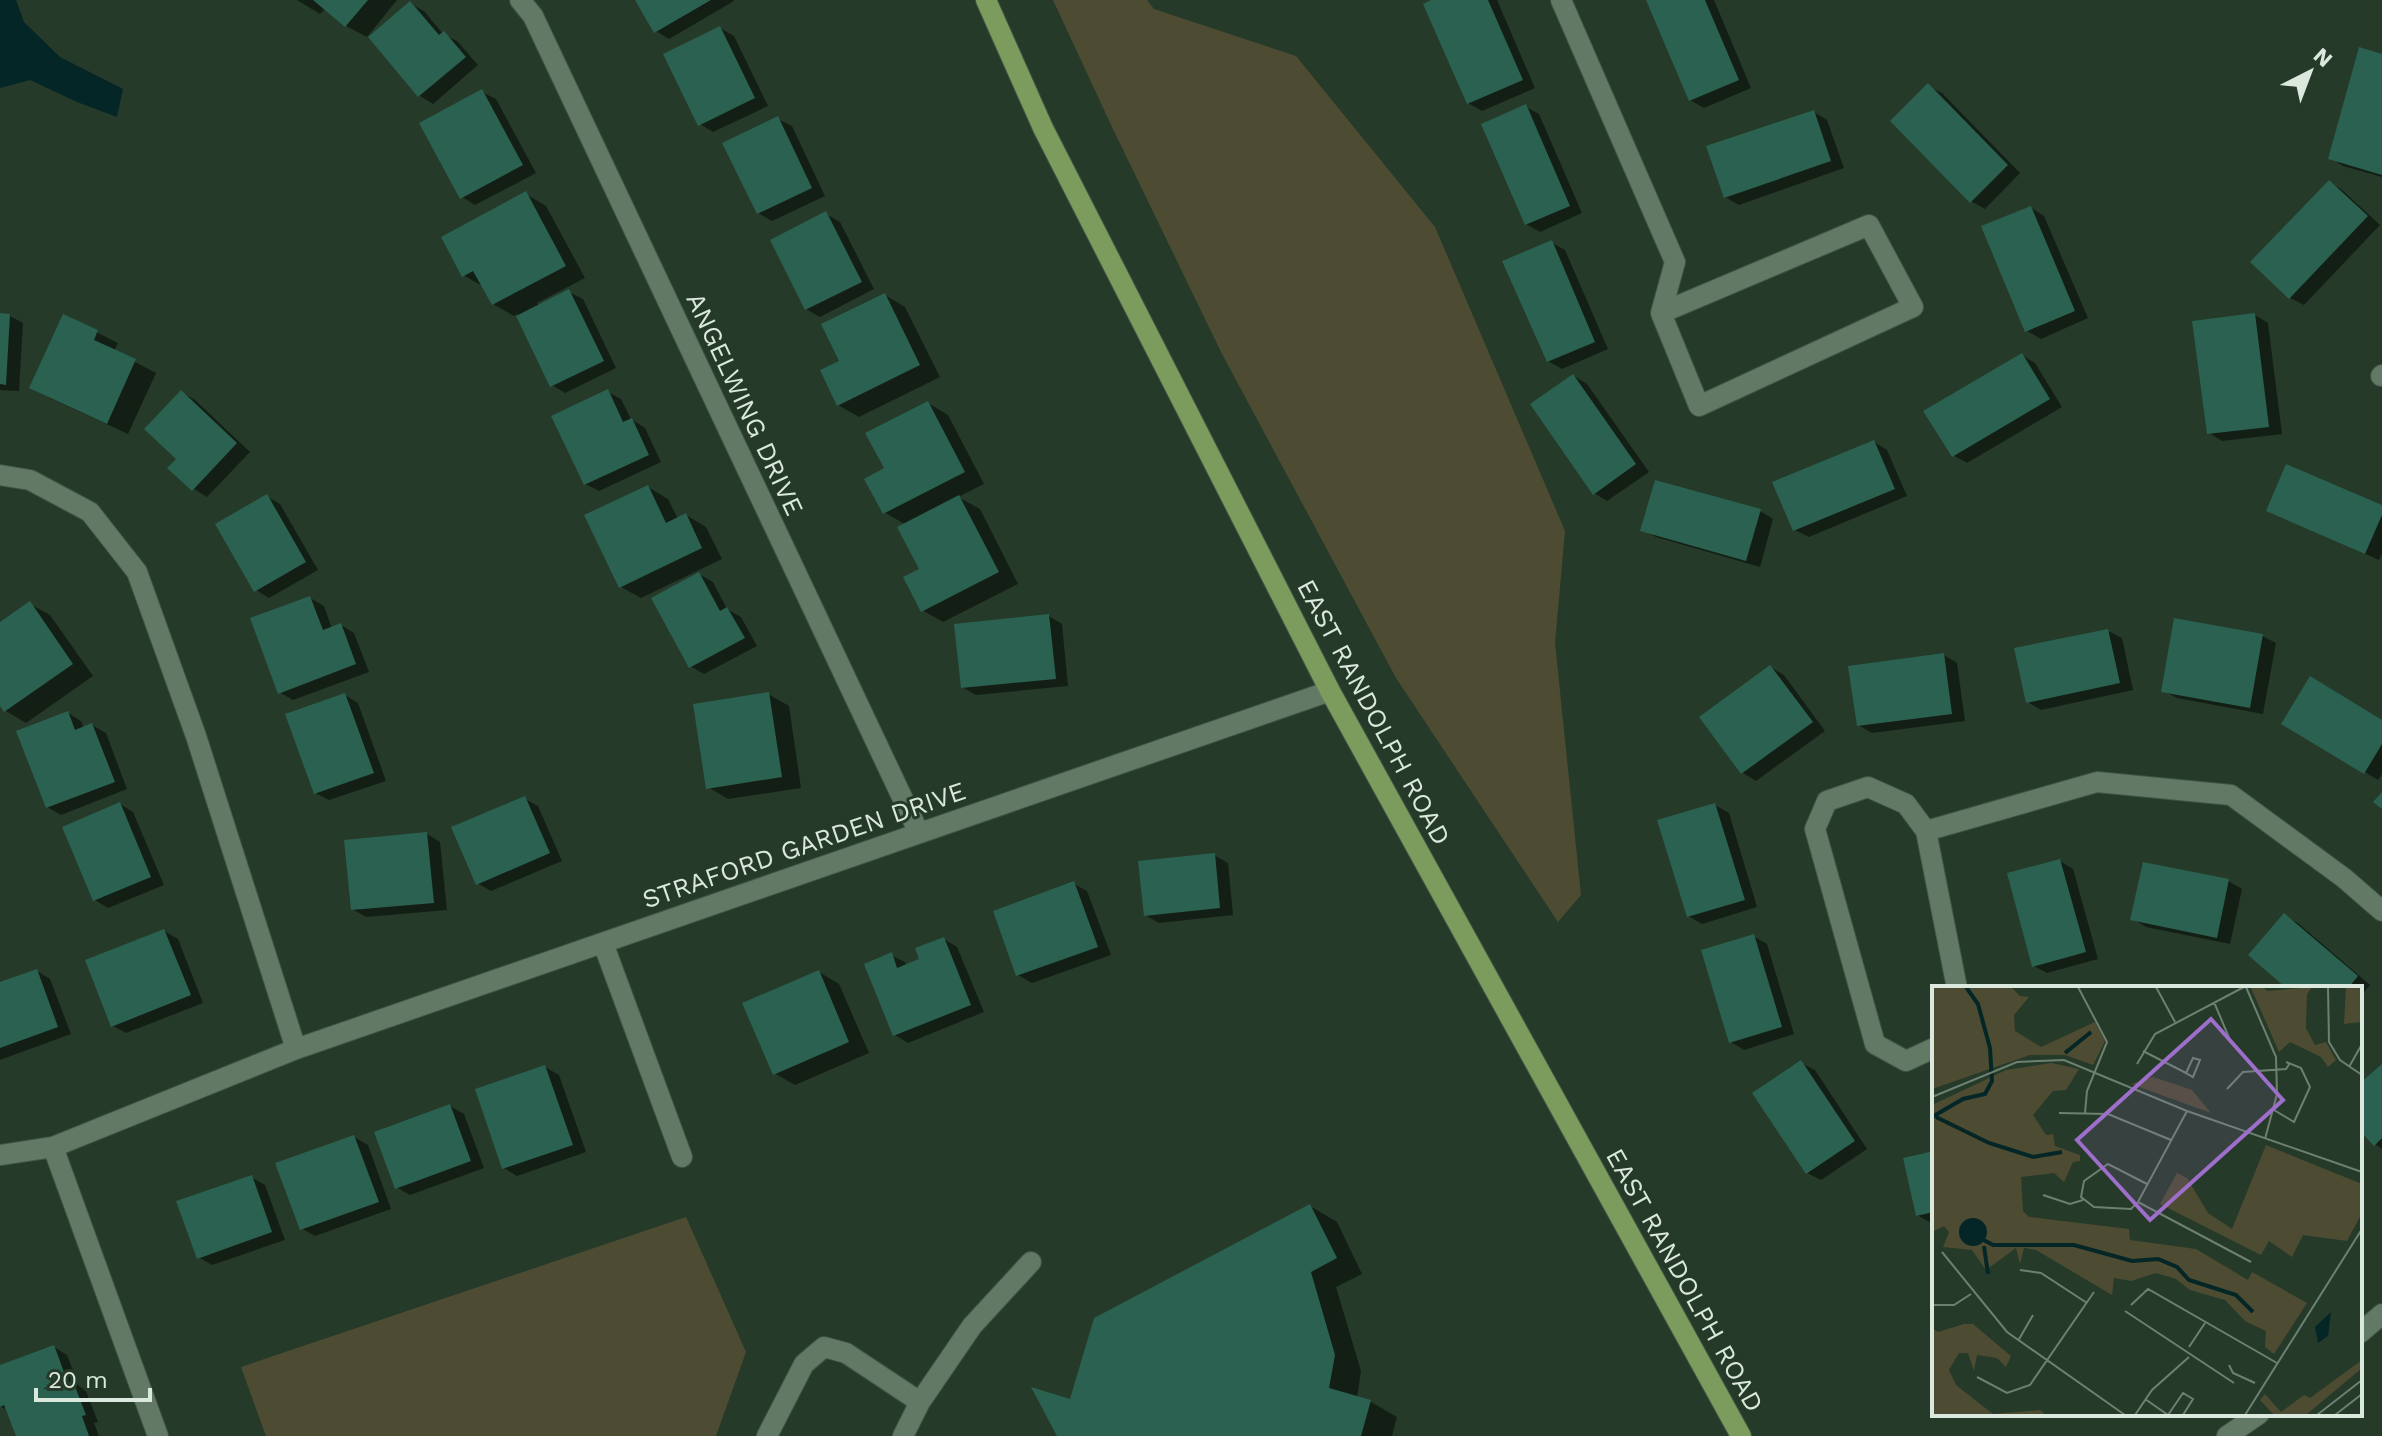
<svg xmlns="http://www.w3.org/2000/svg" width="2382" height="1436" font-family="'Work Sans',sans-serif">
<rect width="100%" height="100%" fill="#253a29"/>
<!-- green -->
<path fill="#4d4c32" d="M1053 0H1147L1154 9 1296 56 1435 227 1565 531 1555 643 1581 895 1558 922 1396 678 1222 354 1112 127Z
M686 1217 746 1352 716 1436H266L241 1367Z"/>
<!-- water -->
<path fill="#052626" d="M0 0H16L24 22 60 57 123 89 117 117 77 102 30 80 0 88Z"/>
<!-- shadow -->
<path fill="#0007" d="M297 0H397L367 37 346 26 326 8 320 14Z
M638 0H733L734 1 669 39 656 31Z
M1436 0H1497L1535 88 1482 111 1468 103Z
M1648 0H1714L1751 88 1704 108 1690 100Z
M411 4 424 11 443 34 457 41 478 65 433 104 420 96 371 38Z
M720 28 734 36 768 106 713 132 700 124Z
M2382 56V177L2343 166 2330 158Z
M1928 86 1942 93 2020 173 1985 209 1971 201Z
M482 92 496 99 536 173 475 205 462 197Z
M1526 107 1539 114 1582 213 1540 232 1526 224Z
M1814 112 1827 120 1844 168 1739 205 1725 197Z
M778 119 792 126 825 196 772 221 758 213Z
M2329 182 2342 190 2380 225 2304 305 2290 298Z
M526 194 546 206 585 278 537 303 539 307 569 292 583 299 616 368 565 393 552 385 517 314 514 316 493 304 484 287 463 275Z
M2031 208 2044 216 2088 318 2041 339 2027 331Z
M826 214 840 222 874 289 820 317 806 309Z
M1552 243 1565 250 1608 349 1562 369 1548 361Z
M885 295 905 307 940 377 859 417 838 405Z
M0 315 10 316 23 323 19 391 0 390Z
M2255 315 2268 323 2282 434 2222 441 2209 433Z
M64 316 118 343 114 351 156 373 128 434 52 399 32 388Z
M2022 355 2035 363 2062 407 1967 463 1953 455Z
M1574 376 1587 384 1649 472 1607 501 1594 493Z
M181 392 195 400 250 452 207 497 194 489 170 468 178 459Z
M608 392 621 399 631 419 645 428 661 462 599 491 585 484Z
M928 403 948 415 984 484 958 497 980 509 1018 584 943 622 922 610 921 570 906 525 884 512 887 469Z
M1874 442 1887 450 1907 496 1809 537 1795 530Z
M648 487 668 499 678 519 686 515 706 527 722 559 641 598 621 587Z
M266 496 280 504 318 570 269 598 256 590Z
M2382 508V554L2379 560 2269 511Z
M1760 511 1773 519 1760 567 1656 537 1643 530Z
M699 574 713 582 727 609 741 617 757 646 704 674 690 666Z
M310 598 324 606 332 629 341 625 354 633 369 672 293 700 279 692Z
M30 604 50 615 93 676 26 723 6 711 0 703V624Z
M1049 616 1062 624 1068 686 976 695 962 687Z
M2108 631 2122 638 2133 690 2041 710 2028 702Z
M2262 636 2276 643 2263 714 2177 698 2164 691Z
M1944 655 1957 663 1965 721 1872 733 1858 725Z
M1770 667 1784 675 1825 731 1756 781 1743 773 1701 717Z
M768 694 789 706 801 788 728 799 708 787Z
M345 695 358 703 386 781 329 800 315 793Z
M68 713 81 721 84 728 92 725 106 733 127 789 61 815 47 807Z
M2382 722V774L2378 780 2284 723Z
M525 799 538 806 562 861 491 891 477 883Z
M120 804 133 812 164 885 108 908 95 900Z
M1715 805 1729 813 1757 907 1702 924 1688 916Z
M427 834 440 842 447 910 366 917 352 909Z
M1214 855 1228 863 1233 915 1159 923 1145 915Z
M2060 861 2073 869 2098 959 2047 973 2034 966Z
M2228 881 2242 889 2230 944 2146 927 2133 919Z
M1074 884 1087 891 1111 955 1032 983 1018 975Z
M2284 916 2298 923 2370 985 2360 997V988H2289Z
M164 931 178 939 203 1003 126 1033 113 1026Z
M1753 936 1767 944 1794 1034 1744 1050 1731 1042Z
M944 939 957 947 984 1012 908 1043 895 1035 891 955 905 962 906 966 922 960Z
M37 971 50 979 71 1034 0 1060V984Z
M819 972 839 984 869 1053 795 1085 774 1073Z
M1801 1063 1815 1070 1867 1149 1821 1180 1807 1173Z
M2382 1066V1149L2375 1144 2360 1128V1086Z
M545 1067 559 1075 586 1152 517 1176 504 1168Z
M450 1106 464 1114 484 1168 410 1195 396 1187Z
M354 1137 368 1145 391 1209 315 1236 301 1228Z
M1934 1153V1222L1931 1223 1917 1215Z
M251 1177 265 1185 285 1240 212 1265 198 1257Z
M1310 1206 1337 1222 1362 1274 1336 1287 1361 1371 1357 1398 1371 1402 1397 1417 1392 1436H1060L1071 1401Z
M54 1347 67 1355 79 1386 86 1391 98 1422 94 1423 99 1436H18L9 1411 0 1406V1367Z"/>
<!-- building -->
<path fill="#2b6151" d="M313 0H368L345 27Z
M635 0H711L654 33Z
M1431 0H1488L1523 80 1467 104 1423 4Z
M1646 0H1705L1739 80 1689 101Z
M410 1 439 35 444 31 466 57 418 97 368 37Z
M720 26 755 98 698 126 663 54Z
M2359 47 2382 54V175L2328 159Z
M1928 83 2008 165 1970 203 1890 121Z
M482 89 523 165 460 199 419 123Z
M1526 104 1570 206 1525 225 1481 124Z
M1814 110 1831 161 1724 198 1706 146Z
M778 116 812 188 757 214 722 143Z
M2329 180 2368 216 2289 299 2250 262Z
M526 191 566 266 492 305 473 271 462 277 441 237Z
M2031 206 2075 311 2025 332 1981 226Z
M826 211 862 282 805 310 770 240Z
M1552 240 1595 342 1547 362 1502 261Z
M569 289 604 361 550 387 516 316Z
M885 293 920 365 837 406 820 370 839 361 821 324Z
M0 313 10 314 6 385 0 384Z
M2255 313 2269 427 2207 434 2192 321Z
M63 314 98 330 94 340 136 359 107 424 29 388Z
M2022 353 2050 399 1952 457 1923 411Z
M1573 374 1636 464 1593 495 1530 404Z
M608 389 623 422 632 418 649 455 584 485 551 416Z
M181 390 237 443 192 491 167 468 176 459 144 429Z
M928 401 965 472 883 514 864 479 884 468 865 433Z
M1874 440 1895 489 1793 531 1772 482Z
M2286 464 2382 505V515L2365 554 2266 511Z
M1655 480 1761 509 1746 561 1640 531Z
M648 485 666 523 686 513 702 548 619 588 584 515Z
M267 494 306 562 254 592 215 524Z
M959 495 999 572 921 612 903 577 919 569 897 527Z
M699 572 720 611 727 607 745 638 689 668 651 598Z
M310 596 323 630 341 623 356 664 278 694 250 618Z
M30 601 73 664 4 712 0 706V622Z
M1049 614 1056 679 961 688 954 624Z
M2174 618 2263 634 2250 708 2161 692Z
M2108 629 2120 683 2026 703 2014 648Z
M1944 653 1952 714 1857 726 1848 666Z
M1770 665 1813 722 1741 774 1699 717Z
M2310 676 2382 720V744L2364 774 2281 724Z
M769 692 782 777 706 789 693 704Z
M345 693 374 773 314 794 285 714Z
M68 711 75 730 92 723 115 782 46 808 16 731Z
M2382 792V809L2373 802Z
M525 796 550 853 476 885 451 827Z
M120 802 151 877 93 901 62 827Z
M1715 803 1745 900 1687 917 1657 820Z
M427 832 434 903 351 910 344 840Z
M1215 853 1220 908 1144 916 1138 861Z
M2060 859 2086 952 2032 967 2007 873Z
M2143 862 2229 879 2217 938 2130 920Z
M1074 881 1098 947 1016 976 993 911Z
M2284 913 2358 976 2348 988H2286L2248 955Z
M164 929 191 995 111 1027 85 960Z
M1754 934 1782 1027 1729 1043 1701 950Z
M944 937 971 1005 893 1036 864 964 892 952 897 968 919 959 915 948Z
M37 969 58 1027 0 1048V982Z
M819 970 849 1042 773 1075 742 1003Z
M1801 1060 1855 1141 1806 1174 1752 1093Z
M2382 1064V1138L2374 1146 2360 1131V1083Z
M545 1065 573 1145 502 1169 475 1089Z
M450 1104 471 1161 395 1189 374 1132Z
M354 1135 379 1202 300 1230 275 1163Z
M1934 1151V1212L1916 1216 1903 1158Z
M252 1175 272 1232 197 1259 176 1201Z
M1310 1204 1337 1258 1311 1272 1335 1355 1329 1388 1371 1400 1361 1436H1057L1031 1387 1070 1399 1094 1318Z
M54 1345 68 1383 73 1381 86 1415 82 1416 89 1436H16L4 1405 0 1407V1365Z"/>
<g fill="none" stroke-linecap="round" stroke-linejoin="round">
<!-- minor casing -->
<g stroke="#425546" stroke-width="22">
<path id="minor" d="M520 0 533 16 919 833
M1561 0 1675 262 1661 313
M1869 225 1913 307 1699 406 1661 313Z
M2381 376 2382 375
M0 475 30 480 90 512 137 572 196 736 296 1049
M1926 831 2097 782 2231 795 2344 878 2382 911
M603 943 682 1157
M1934 1048 1906 1061 1875 1044 1815 829 1827 801 1868 787 1906 804 1926 831 1957 988
M53 1147 158 1436
M0 1155 53 1147 296 1049 1330 691
M2360 1333 2382 1314
M767 1436 804 1364 824 1347 846 1353 920 1402 972 1326 1031 1262
M903 1436 920 1402
M2227 1436 2259 1414"/>
</g>
<!-- major casing -->
<g stroke="#425546" stroke-width="22">
<path id="major" d="M986 0 1043 128 1330 691 1741 1436"/>
</g>
<!-- minor -->
<use href="#minor" stroke="#627966" stroke-width="20"/>
<!-- major -->
<use href="#major" stroke="#7c9c5d" stroke-width="20"/>
</g>
<g text-anchor="middle" dominant-baseline="central" stroke-width="6" stroke-linejoin="round" paint-order="stroke">
<!-- street labels -->
<g font-size="26" fill="#dbe8dd" stroke="#253a29">
<text transform="translate(745 404) rotate(65)">ANGELWING DRIVE</text>
<text transform="translate(1374 712) rotate(62)">EAST RANDOLPH ROAD</text>
<text transform="translate(804 845) rotate(-19)">STRAFORD GARDEN DRIVE</text>
<text transform="translate(1685 1280) rotate(61)">EAST RANDOLPH ROAD</text>
</g>
</g>
<!-- overview -->
<g transform="translate(1932 986)">
<rect width="430" height="430" fill="#253a29"/>
<path d="M0 1H79L88 10 97 11 82 29 83 45 109 61 163 36 173 55 161 79 133 69H98L0 103ZM331 1 335 5 380 1 375 8 374 42 383 59 394 56 404 74 396 81 389 71 358 56 347 66 319 2ZM414 1H430V36L412 38ZM119 77 147 83 134 104 121 105 101 129 114 149 121 148 123 160 148 169V175L141 176 132 196 122 187 89 191 91 225 97 231 197 243 198 254 264 263 316 294 320 286 375 317 342 368 333 361 334 345 313 335 293 314 258 304 244 293 224 287 199 295 182 292 180 309 104 264 92 262 88 278 84 262 54 284 40 264 11 261 17 246 12 240 0 246V119L74 84ZM221 91 260 104 279 127 199 98ZM334 159 430 198V227L415 255 371 249 360 271 337 255 329 269 228 218 245 187 255 192 276 227 300 243ZM32 338H41L79 370 74 381 65 372 45 369 42 385 36 367H27L17 384 24 399 61 428 108 424 114 429H0V342L6 346ZM430 374V382L374 429H342L328 414 333 408 349 426 372 409 378 412Z" fill="#4d4c32"/>
<path d="M27 246a14 14 0 1 1 28 0a14 14 0 1 1-28 0ZM399 326 396 350 386 357 383 341Z" fill="#052626"/>
<path fill="none" stroke="#052626" stroke-width="4" d="M133 67 159 46M0 131 31 113 53 108 60 95 58 62 46 18 34 1M4 131 57 157 101 171 130 166M50 253 61 259H142L200 275 226 273 245 281 257 294 304 309 321 326M52 260 56 288"/>
<path fill="none" stroke="#6e8071" stroke-width="2" d="M146 1 175 56 155 105 153 127M224 1 243 36M314 1 344 71 345 108 333 153M396 1 397 56 408 74 430 89M282 16 298 54M211 65 254 87M261 72 268 74 261 91 254 87ZM205 78 223 48 312 1M417 81 430 58M295 103 311 86 354 83 358 77M0 111 85 76 132 74 255 125 430 186M342 124 362 136 378 101 369 82 354 76M127 127 176 128 239 154M215 198 176 178 152 195 149 211 162 221 199 223 206 216 255 125M111 209 138 218 151 214M206 216 319 276M10 266 75 346 193 429M88 284 109 287 155 317M0 319H22L39 308M199 319 216 303 345 377M193 325 302 397M86 355 101 329M257 361 273 337M297 379 301 387 323 397M45 391 75 407 98 399 162 306M213 413 236 429M203 429 220 404 257 371M236 429 251 407 261 413 251 429M313 429 430 243M385 429 430 394M403 429 430 408"/>
<path fill="#9d6eca" fill-opacity="0.15" stroke="#9d6eca" stroke-width="4" d="M279 33 351 114 218 234 145 154Z"/>
<rect width="430" height="430" fill="none" stroke="#dbe8dd" stroke-width="4"/>
</g>
<!-- north arrow -->
<g transform="translate(2310 72) rotate(42)" stroke="#253a29" stroke-width="6" paint-order="stroke">
<path d="M0-6L14 30L0 20L-14 30Z" fill="#dbe8dd"/>
<text y="-12" font-size="22" font-weight="bold" text-anchor="middle" fill="#dbe8dd">N</text>
</g>
<!-- scale -->
<path d="M36 1388v12h114v-12" fill="none" stroke="#dbe8dd" stroke-width="4"/>
<text x="48" y="1388" font-size="24" fill="#dbe8dd" stroke="#253a29" stroke-width="6" paint-order="stroke">20 m</text>
</svg>
